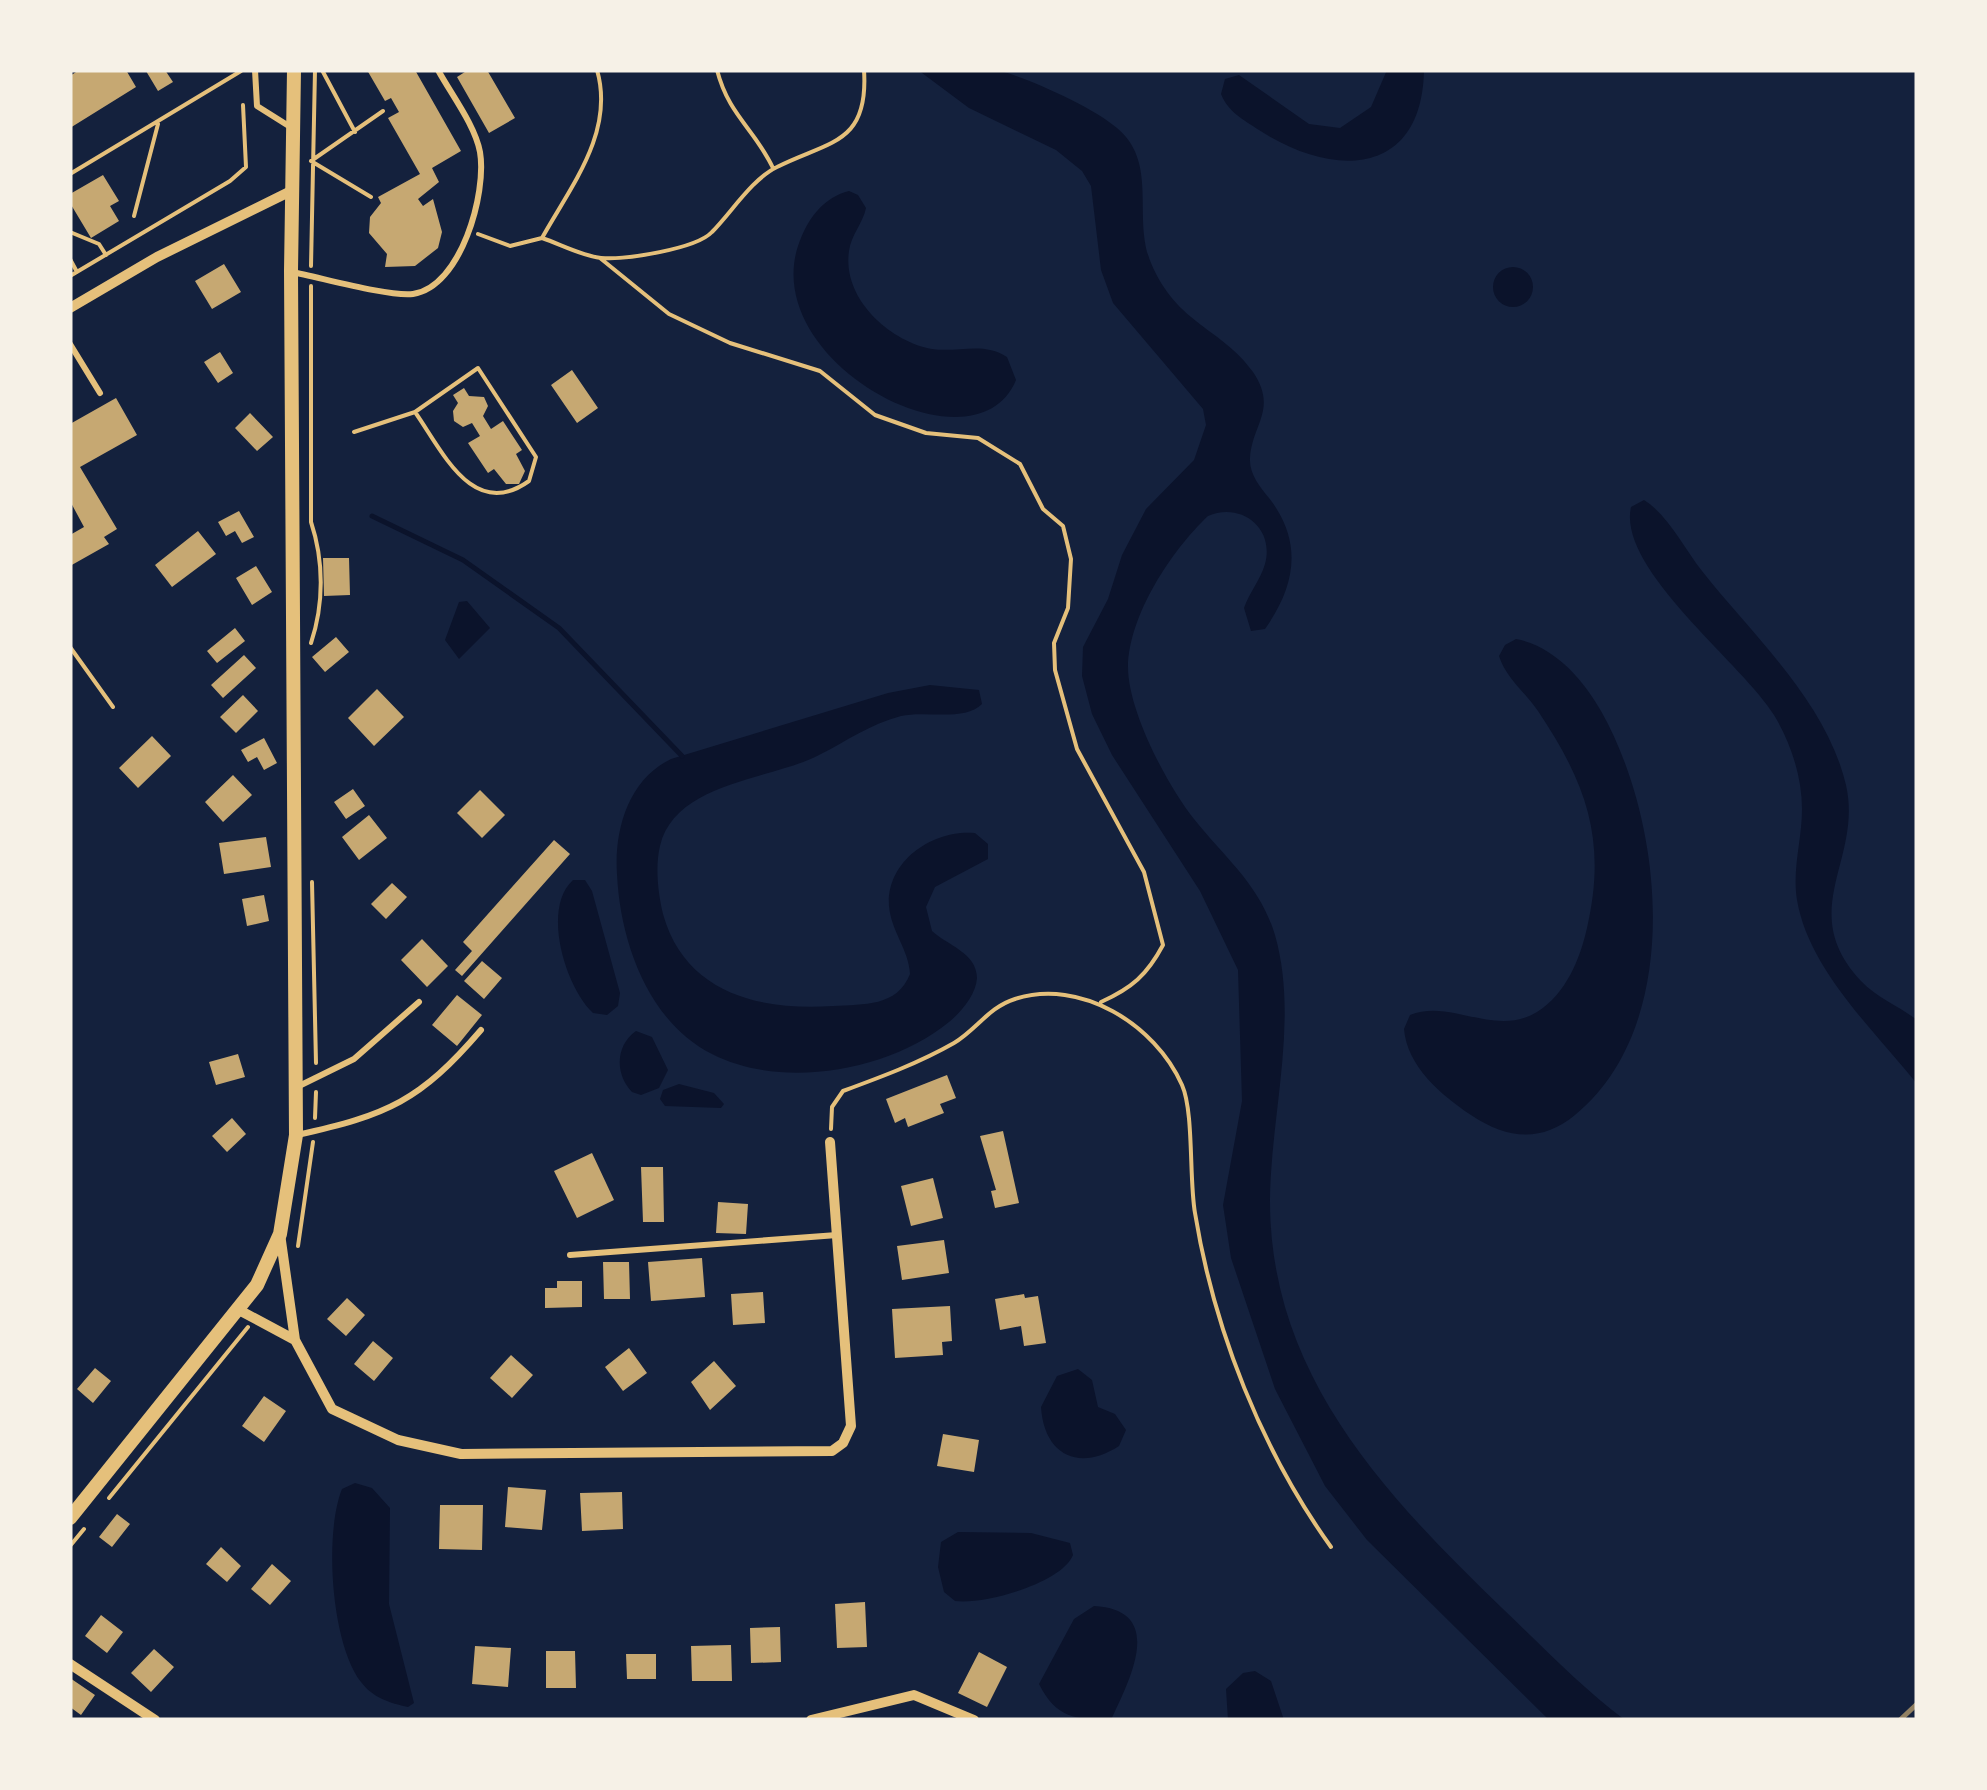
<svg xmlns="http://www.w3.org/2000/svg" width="1987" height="1790" font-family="'Alegreya Sans',sans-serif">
<rect width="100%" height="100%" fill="#14213d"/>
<!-- water -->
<path fill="#0b132b" d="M918 70C944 70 977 64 1001 71 1032 80 1093 107 1117 128 1159 163 1132 218 1151 263 1177 325 1222 328 1253 372 1278 409 1252 424 1250 458 1249 474 1260 487 1269 498 1303 542 1296 585 1265 629L1251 631 1244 608C1249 593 1261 579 1265 564 1275 527 1240 502 1208 516 1171 551 1129 615 1128 667 1128 711 1167 785 1194 819 1225 858 1260 885 1275 935 1299 1020 1271 1112 1270 1199 1269 1374 1385 1495 1502 1608 1542 1646 1581 1687 1625 1720H1549L1367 1540 1325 1486 1275 1389 1231 1258 1223 1205 1242 1101 1238 970 1200 891 1112 755 1092 714 1082 676 1083 647 1108 599 1122 555 1146 509 1194 460 1206 425 1203 409 1113 303 1101 270 1091 186 1082 171 1056 150 969 108Z
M1387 70H1424C1422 178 1332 178 1259 130 1244 120 1228 112 1221 94L1225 79 1239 75 1309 124 1340 128 1371 107Z
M849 191 858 195 866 208C863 223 851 235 849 251 842 298 889 341 932 349 958 353 983 341 1007 357L1016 380C975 480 750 358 801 238 810 216 825 197 849 191Z
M1493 287a20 20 0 1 1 40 0a20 20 0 1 1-40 0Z
M1644 500C1668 515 1684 548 1702 571 1754 637 1826 701 1846 785 1863 861 1795 910 1861 981 1877 998 1899 1006 1917 1020V1084C1874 1030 1809 970 1797 900 1792 869 1802 840 1802 809 1802 777 1791 743 1774 715 1742 663 1617 569 1631 507Z
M467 601 490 628 459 659 445 640 459 602Z
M1516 639C1554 646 1583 679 1601 711 1664 822 1685 1025 1575 1115 1541 1143 1507 1139 1471 1115 1441 1095 1407 1066 1404 1029L1410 1015C1451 998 1494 1038 1537 1012 1566 994 1580 959 1587 928 1607 841 1587 784 1538 711 1525 692 1506 678 1499 656L1505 645Z
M930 685 979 690 982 704C964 722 925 710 901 716 870 724 847 741 819 755 771 780 675 782 660 846 655 867 658 893 663 914 685 993 759 1011 833 1006 864 1004 897 1007 910 974 909 950 891 931 889 906 886 861 933 829 975 833L988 844V859L935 887 926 907 932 931C947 945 977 953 977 978 976 995 961 1012 949 1022 889 1071 782 1090 712 1054 648 1022 620 941 617 874 614 829 629 779 671 759L888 693Z
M573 880H585L592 891 620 993 618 1006 607 1015 593 1013C566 988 541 909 573 880Z
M636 1031 652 1037 668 1070 659 1088 641 1095 632 1092C615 1074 615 1046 636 1031Z
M679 1084 714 1093 724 1104 721 1108 665 1106 660 1099 663 1090Z
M1078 1369 1092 1380 1098 1407 1115 1414 1126 1430 1119 1446C1079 1472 1044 1455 1041 1407L1057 1376Z
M355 1483 372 1488 390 1508 389 1604 414 1703 408 1707C390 1703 373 1698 361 1682 331 1643 324 1534 342 1489Z
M958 1532 1031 1533 1070 1543 1073 1555C1062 1583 984 1605 955 1601L944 1592 938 1567 941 1542Z
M1094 1606C1169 1610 1127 1684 1111 1720 1076 1720 1056 1718 1039 1684L1074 1619Z
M1255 1671 1271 1681 1284 1720H1228L1226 1689 1243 1673Z"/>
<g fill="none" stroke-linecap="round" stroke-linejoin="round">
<!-- stream -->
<path stroke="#0b132b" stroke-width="5" d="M372 516 463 560 559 628 682 756"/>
</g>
<!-- building -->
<path fill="#c6a872" d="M79 70H126L136 87 70 128V76Z
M165 70 173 82 158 91 146 71Z
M367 70H415L461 151 432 168 439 182 418 199 423 206 433 199 442 232 438 248 415 266 385 267 387 254 369 233 370 217 381 203 378 197 420 174 388 118 399 112 391 98 385 101Z
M468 70H487L515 118 489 133 457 77Z
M103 175 119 201 110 206 119 221 91 238 70 203V194Z
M224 264 241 292 212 309 195 281Z
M220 352 233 373 218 383 204 362Z
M572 370 598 408 577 423 551 385Z
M464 388 469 396 484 397 488 406 483 416 491 429 503 421 522 450 516 454 525 471 519 484H506L494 469 488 473 468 443 480 436 472 423 463 427 454 421 453 411 458 403 453 395Z
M116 398 137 435 80 467 117 529 104 537 109 544 70 566V535L84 527 70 501V424Z
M250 413 273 437 257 451 235 428Z
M239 511 254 537 242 543 235 531 226 536 218 522Z
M198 531 216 554 172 587 155 565Z
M323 558H349L350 595 324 596Z
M256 566 272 592 252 605 236 578Z
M235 628 245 641 217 663 207 651Z
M336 637 349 652 325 672 312 657Z
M244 655 256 668 223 698 211 685Z
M377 689 404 717 374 746 348 718Z
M243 695 258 711 236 733 220 717Z
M152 736 171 756 138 788 119 768Z
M264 738 277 763 264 770 257 757 248 762 241 750Z
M233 775 252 795 223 822 205 802Z
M353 789 365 806 346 819 334 802Z
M480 790 505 815 482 838 457 813Z
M369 815 387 838 359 860 342 837Z
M266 837 271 867 224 874 219 843Z
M554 840 570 854 462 976 455 970 472 951 463 942Z
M392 883 407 897 386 919 371 904Z
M264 895 269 921 247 926 242 899Z
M422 939 448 966 427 987 401 960Z
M482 961 502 978 484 999 464 981Z
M457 995 482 1015 457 1046 432 1025Z
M238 1054 245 1077 216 1085 209 1062Z
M947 1075 956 1098 940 1104 944 1113 908 1127 905 1118 895 1123 886 1099Z
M232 1118 246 1134 227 1152 212 1136Z
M1003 1131 1019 1203 995 1208 991 1191 996 1190 980 1136Z
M592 1153 614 1200 577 1218 554 1171Z
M641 1167H663L664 1222H643Z
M933 1178 943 1218 911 1226 901 1186Z
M718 1202 748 1204 746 1234 716 1233Z
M944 1240 949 1273 902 1280 897 1246Z
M702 1258 705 1297 651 1301 648 1262Z
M603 1262H629L630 1299H604Z
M557 1281H582V1307L545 1308V1288H557Z
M763 1292 765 1323 733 1325 731 1294Z
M1024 1294 1025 1298 1038 1296 1046 1343 1024 1346 1021 1326 1000 1330 995 1299Z
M347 1298 365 1315 346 1336 327 1319Z
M950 1306 952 1341 942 1342 943 1355 895 1358 892 1309Z
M373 1341 393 1358 374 1381 354 1364Z
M629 1348 647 1373 623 1391 605 1367Z
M511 1355 533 1375 512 1398 490 1378Z
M714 1361 736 1386 710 1410 691 1382Z
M95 1368 111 1381 93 1403 77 1389Z
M264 1396 286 1411 264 1442 242 1426Z
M943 1434 979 1440 974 1472 937 1466Z
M508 1487 546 1490 542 1530 505 1527Z
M622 1492 623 1529 582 1531 580 1493Z
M440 1505H483L482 1550 439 1549Z
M117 1514 130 1524 112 1547 99 1537Z
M221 1547 241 1566 227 1582 206 1564Z
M272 1564 291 1581 270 1605 251 1589Z
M865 1602 867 1647 837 1648 835 1604Z
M101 1615 123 1632 107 1653 85 1636Z
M780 1627 781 1662 751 1663 750 1628Z
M731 1645 732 1681H692L691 1646Z
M475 1646 511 1648 508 1687 472 1684Z
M154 1649 174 1667 151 1692 131 1673Z
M546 1651H575L576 1688H546Z
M979 1652 1007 1667 987 1707 958 1693Z
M626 1654H656V1679H627Z
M70 1678 95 1695 81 1715 70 1707Z"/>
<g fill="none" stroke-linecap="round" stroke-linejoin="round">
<!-- path -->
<path stroke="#e5c07b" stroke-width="4" d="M322 70 355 132
M717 70C729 116 754 128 773 168
M70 174 241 71
M371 197 311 161 383 111
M134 216 158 124
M70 232 99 244 106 255
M478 234 510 246 542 238C571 186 615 132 597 70
M542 238C560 244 582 256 601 258 625 260 696 249 712 232 731 213 752 179 777 167 828 141 869 145 864 70
M600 258 669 314 730 343 820 371 875 415 926 433 978 438 1020 464 1043 509 1063 526 1071 559 1068 608 1054 643 1055 670 1077 749 1144 872 1163 945C1147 975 1132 988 1101 1002
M70 259 77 272
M311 266 315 70
M70 276 230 181 246 167 243 105
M354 432 415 412 478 368 536 457 529 481C473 521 443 452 415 412
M311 643C324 604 324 561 311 522V286
M70 647 113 707
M312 882 316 1063
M315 1118 316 1092
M831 1129 832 1107 843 1091C881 1077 919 1063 954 1043 976 1030 989 1007 1015 999 1080 978 1155 1024 1182 1085 1194 1112 1189 1180 1195 1213 1214 1330 1262 1451 1331 1547
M298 1246 313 1142
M109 1498 248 1327
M70 1546 84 1529"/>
<!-- service -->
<path stroke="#e5c07b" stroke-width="6" d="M255 70 257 106 292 128
M292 272C319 277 389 297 413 294 461 287 487 193 480 152 475 125 451 94 438 70
M70 344 100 393
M297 1087 354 1059 419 1002
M297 1135C388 1115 420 1101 481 1030
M570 1255 837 1235"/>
<!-- minor -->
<path stroke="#e5c07b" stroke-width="10" d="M70 308 157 257 291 191
M280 1234 295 1340
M239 1310 295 1340 332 1409 398 1440 461 1454 832 1451 843 1443 851 1426 830 1142
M70 1664 155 1720
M811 1720 914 1695 974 1720"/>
<!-- tertiary -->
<path stroke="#e5c07b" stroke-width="14" d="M70 1518 257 1285 280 1234 296 1135 291 271 294 70"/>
<!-- rail -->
<path stroke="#918062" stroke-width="5" d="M1900 1720 1917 1704"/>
</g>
<!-- border -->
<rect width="1987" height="1790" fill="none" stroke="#f6f1e7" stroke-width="145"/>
</svg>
